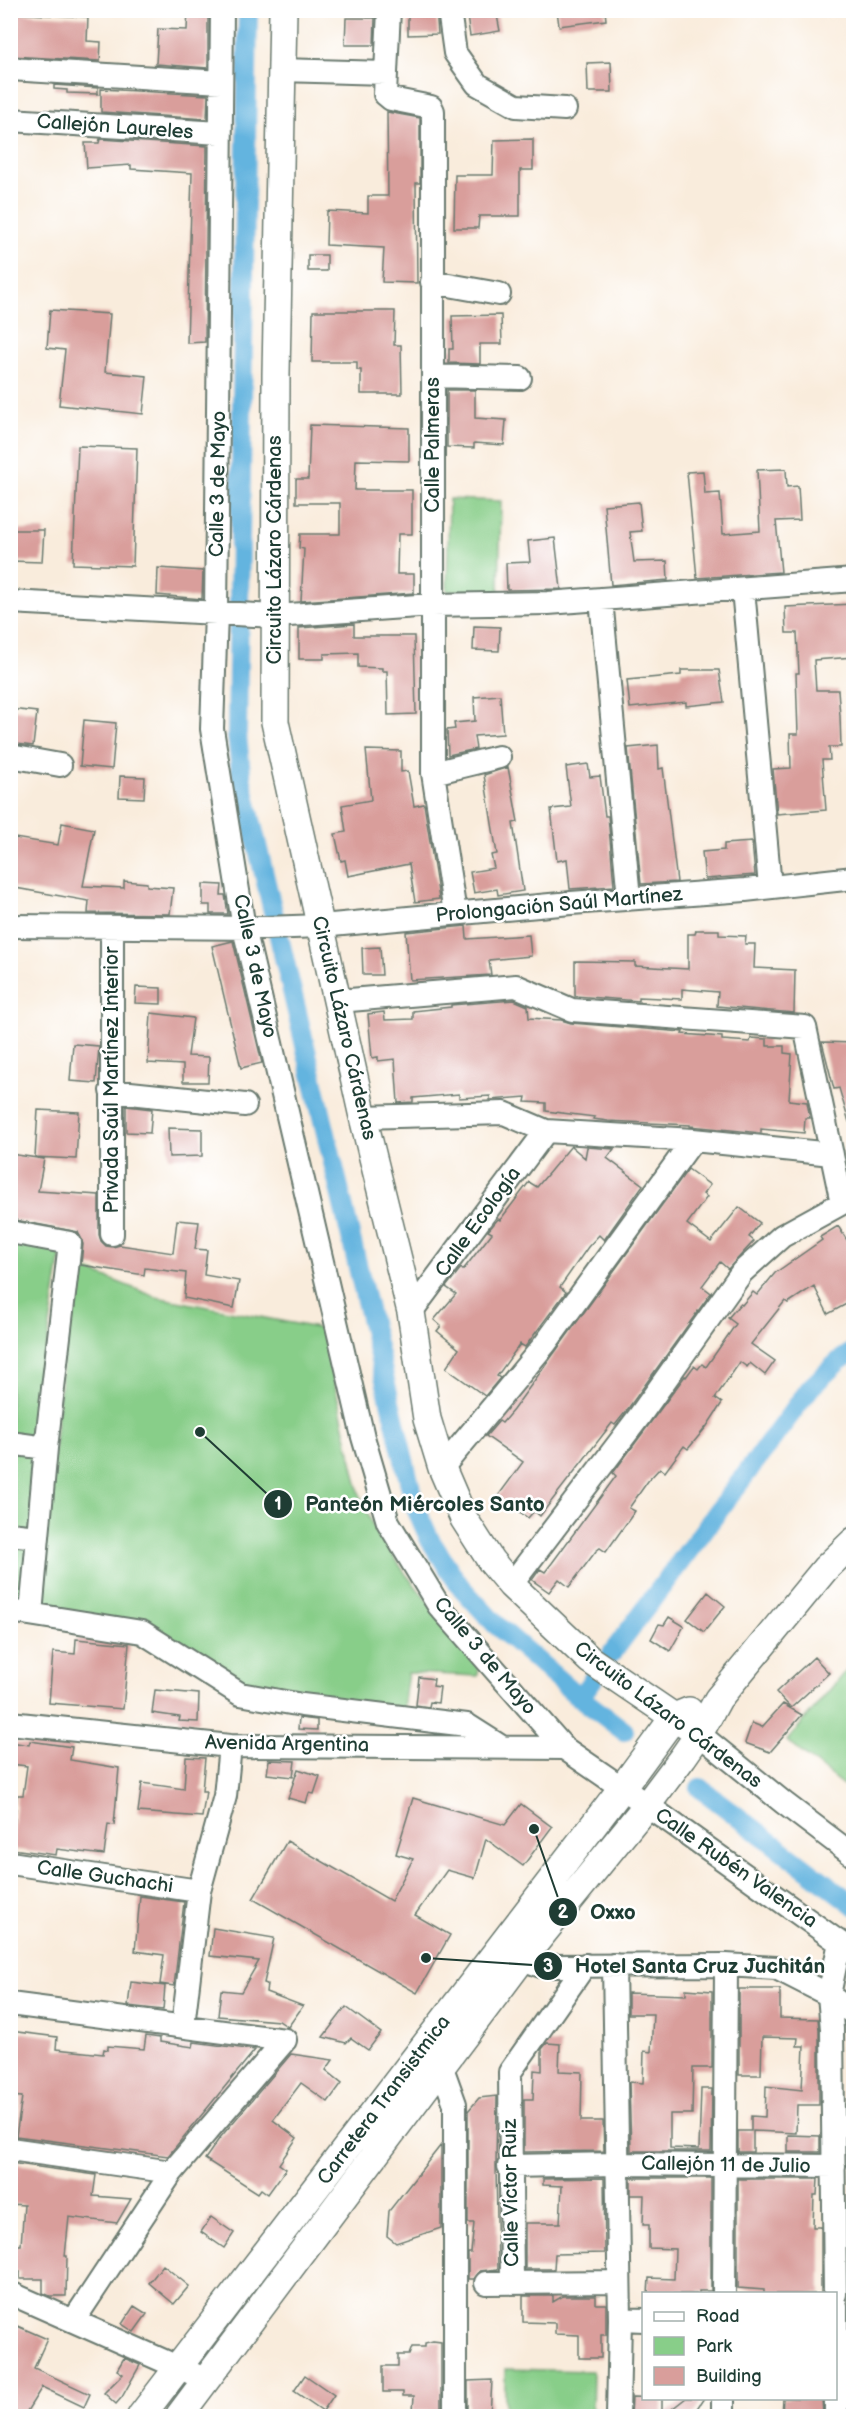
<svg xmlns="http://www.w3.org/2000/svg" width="864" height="2427" font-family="'Balsamiq Sans',sans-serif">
<rect width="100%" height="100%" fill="#fff"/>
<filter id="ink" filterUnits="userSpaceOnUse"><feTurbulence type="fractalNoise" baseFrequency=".0167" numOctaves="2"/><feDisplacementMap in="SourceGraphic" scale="12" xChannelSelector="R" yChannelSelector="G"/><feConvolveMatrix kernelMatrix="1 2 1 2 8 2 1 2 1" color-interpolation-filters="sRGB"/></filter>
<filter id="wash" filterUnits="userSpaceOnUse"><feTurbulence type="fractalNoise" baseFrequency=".008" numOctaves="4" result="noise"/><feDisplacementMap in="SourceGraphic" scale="24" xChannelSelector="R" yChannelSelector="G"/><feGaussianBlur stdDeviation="1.35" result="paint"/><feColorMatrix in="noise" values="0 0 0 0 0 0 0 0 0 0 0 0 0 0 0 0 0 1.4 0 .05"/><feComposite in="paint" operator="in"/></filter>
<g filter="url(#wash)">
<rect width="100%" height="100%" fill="#f9ecdc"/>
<!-- green -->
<path fill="#88ce89" stroke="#54865e" stroke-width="1.5" d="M449 499 501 501 499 592 447 591Z
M10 1238 62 1247 42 1378 26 1599 10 1598Z
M72 1268 90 1271 156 1297 322 1329 359 1492 372 1524 405 1573 479 1665 478 1676 408 1673 403 1708 249 1685 154 1628 39 1604Z
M853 1662V1793L787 1741Z
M505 2369 593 2371 592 2416H505Z"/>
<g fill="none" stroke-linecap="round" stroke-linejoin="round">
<!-- canal -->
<path stroke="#64b4df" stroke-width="20" d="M248 10 237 735 242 782 415 1506 430 1540 460 1586 495 1624 574 1693 624 1731
M612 1653 811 1387 839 1361 854 1351
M580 1697 594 1678
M700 1788 854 1905"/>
</g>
<g id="blocks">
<!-- building -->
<path fill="#d99e9b" d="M188 10H208V68L156 64 158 29 187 30Z
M408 10H436L438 34 408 35Z
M466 10H496L500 31 470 36Z
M557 10H605L606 20 559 26Z
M10 13 88 17 87 41 101 42 100 61 10 56Z
M346 18H375L374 45H345Z
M611 62 612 92H588L587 63Z
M54 85 98 88V94L67 93V90L54 89Z
M101 89 208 95 207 119 101 112Z
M387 112 420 118V183H416L417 283 382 282 384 248 326 245 327 211 368 213V196H388Z
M100 139 207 146 205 342 187 343 192 173 131 169V165L87 168 85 143H99Z
M533 139V170H520V216H479L478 228H454L455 175H493L494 140Z
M308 255H327V271H308Z
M50 310 110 314 105 372 147 376 143 414 59 405 65 350 47 348Z
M313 311H395L394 345H401L402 394H361V370H357V362H312Z
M501 315 502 344H480V364L449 363V349H453L452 316Z
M447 390H475V418L506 420 504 445 474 443V448L447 447Z
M310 425 409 428V461L356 460 355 490H412V534H398L397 574H414V593L301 601 304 549 299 548 300 534H340V503H296V479H308Z
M78 446 137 448 133 566 73 564Z
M786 469 787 487 798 486 800 520 776 521 781 572 697 578 687 472 703 471 705 494 720 493 723 534 760 531 757 470Z
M639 502 642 531 630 532 634 562 667 561 668 580 611 585 604 505Z
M10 530H44L42 562 10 561Z
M555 538 561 589 507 590 506 563 530 562 528 541Z
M158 568 203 571 202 599 157 595Z
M854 604V657L814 660 816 690H838L840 716 841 747H829L830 760H822L826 810 777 814 773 769 791 768 790 734H798L796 673H799L797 633H786L785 607Z
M354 624V636H414L416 714 388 715 387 671H382V668L358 667V653L324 654V659H299V628Z
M474 626 500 627 499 651 473 650Z
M681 670H719L724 702 686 706V702L630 708 627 680 681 675Z
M500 695 503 734 474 736 476 749 448 755 447 730 455 729 454 723 475 721 474 697Z
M10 709 37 712 33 746 10 743Z
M84 720 116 723 112 769 80 766Z
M658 745 659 769 663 768 677 882 641 884 628 748Z
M366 750 401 751V772L408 771 414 806 424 804 439 899 415 902 409 864 348 876 345 860 341 861 335 834 346 832 342 805 371 800Z
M588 764 590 777 600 776 605 816H608L614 886 570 889 567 859 557 861 551 809 571 807 566 767Z
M508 767 518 822 513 823 523 891 498 895 497 889 474 893 470 872 494 868 491 855 497 854 484 775Z
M120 776 145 777 144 798 119 797Z
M62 823 94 829 83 886 124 888V881L147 883V886L173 888 170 914 88 913 89 901 10 887V864L15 838 58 845Z
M752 842 755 875 705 879 702 852 724 850V844Z
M203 884 222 885 221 895H225L228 914H210V905H203Z
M466 926 467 939 529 935 531 956 489 960 491 975 410 980 406 932Z
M696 930H719V935L746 936 745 944H755L754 968 795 970 794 1013 717 1006 718 992 682 989V999L639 997V1001L575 996V961L635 962V966L688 969V934H695Z
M233 941 262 1063 241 1068 212 946Z
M380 947 382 975H363L362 948Z
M136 987 161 988V1004L135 1003Z
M514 1000 528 1006 529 1018 561 1020 571 1023 683 1032 682 1034 722 1037V1040L750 1042 751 1038 767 1039V1046H784V1053L792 1054 789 1100 807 1102 810 1118H805L804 1133 761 1129V1133L690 1126V1125L608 1121 593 1119 595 1117 546 1111V1103L525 1102 526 1097 490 1100V1096L459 1098V1094L413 1098V1102L398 1103 395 1059 378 1061V1057L372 1058 368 1014 384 1012 385 1020 413 1019V1011L451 1007V1005Z
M151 1013 193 1018 188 1056 209 1057 208 1082H183V1065L148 1063Z
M822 1042 854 1043V1122H849L839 1088 834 1089Z
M73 1044 99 1046 96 1083 70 1081Z
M126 1106 152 1109 150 1133 126 1132Z
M38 1110 79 1112 76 1159 35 1157Z
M168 1128 202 1129V1156L169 1157Z
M571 1146 585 1158 587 1147 614 1149 607 1158 643 1185 604 1240 599 1235 588 1247 560 1287 566 1292 525 1347 520 1344 497 1376 500 1378 485 1396 446 1368 459 1349 437 1331 441 1326 434 1320 456 1294 446 1287 461 1268 463 1270 492 1233 488 1231 498 1219 500 1220 529 1182 537 1187Z
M10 1154 44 1159 38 1191 99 1195V1235L101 1241 106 1246 113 1247 120 1245 173 1253 177 1220 199 1222 195 1249 207 1250 204 1275 239 1281 234 1308 184 1298 186 1273 145 1268 144 1275 81 1265 83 1244 78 1232 10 1219Z
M688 1169 710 1185 703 1194 707 1197 687 1224 711 1242 739 1207 760 1223 749 1237 754 1241 728 1269 720 1262 702 1286 711 1293 627 1410 615 1425 612 1423 540 1516 534 1511 528 1518 498 1496 523 1462 486 1436 499 1421 502 1423 513 1410Z
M838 1226 854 1251V1300L828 1314 814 1286 788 1303 785 1301 751 1344 775 1361 765 1375 750 1363 747 1367 740 1362 715 1398 722 1403 707 1426 688 1449 684 1446 665 1472 660 1468 648 1481 629 1508 635 1511 606 1552 600 1548 596 1551 569 1587 559 1579 549 1592 532 1580 540 1569 545 1572 552 1563 616 1476 613 1473 685 1376 686 1377 694 1366 698 1369 702 1364 706 1367 736 1324 728 1318 740 1304 742 1305 753 1292 757 1295 775 1273 822 1240 820 1237Z
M708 1592 725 1606 704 1632 687 1619Z
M669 1617 684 1626 670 1651 651 1639 659 1624 664 1625Z
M76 1639 129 1644 123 1709 49 1703 53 1652 75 1654Z
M814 1657 829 1673 791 1708 776 1692Z
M419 1677 434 1679 433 1686 440 1687 438 1703 430 1702 429 1707 416 1705Z
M155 1690 199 1694 198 1722 179 1721 180 1717 152 1713Z
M783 1704 802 1715 770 1752 745 1743 752 1723 762 1727Z
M299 1718 317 1720V1730L298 1729Z
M30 1741 72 1747 70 1760 119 1768 114 1825 108 1824 104 1855 57 1849 56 1855 12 1849 17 1795H23L27 1766 10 1764V1742L29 1745Z
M186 1757 205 1758 202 1791H206L202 1817 138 1812 142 1783 184 1789Z
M269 1760 295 1761 293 1777 267 1774Z
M298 1769 320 1776 314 1794 309 1793 306 1803 288 1798Z
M413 1798 505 1825 521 1804 552 1827 523 1866 486 1839 475 1878 447 1870 415 1915 450 1935 417 1993 253 1899 287 1841 391 1901 413 1859 396 1854Z
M140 1896 184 1902 174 1986 160 1984 164 1955 135 1951Z
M213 1928 274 1938 264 1983 267 1984 266 1992 303 2006 288 2027 279 2021 218 2016 221 1990 241 1992 259 1961 210 1956Z
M131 1982 165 1986 163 2010 128 2006Z
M686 1989 712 1991V2068H693L692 2114H670V2148L699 2149 701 2089H712L711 2151H631L629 2082 643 2083 644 2051 651 2052 653 2014H628V1993L686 1995Z
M739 1989H780V2018L818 2019 819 2030V2105H797L796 2133 753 2131V2152H738V2131H751V2116L765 2117 766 2086 802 2090 804 2046H797L798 2038 762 2037 761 2075H739Z
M346 2007 381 2033 368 2050 351 2038 346 2043 323 2037Z
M10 2031 57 2037 56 2049 103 2054 104 2049 108 2050V2046L144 2049 146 2036 160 2038V2042L193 2047 194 2042 255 2050 168 2156 16 2136 22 2097 10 2096Z
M547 2043 560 2044 559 2071 582 2072 581 2121H603L604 2151 524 2152V2099H533L534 2070 542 2071V2049Z
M291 2054 333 2060 326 2070 342 2083 328 2102 301 2083 273 2120 297 2138 279 2164 286 2169 268 2194 261 2189 258 2193 205 2159 219 2139Z
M497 2096 496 2166 498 2269 480 2271 474 2279H468V2253H471L474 2223H468V2111L479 2098Z
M788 2135 820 2136V2152H788Z
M441 2145V2228L396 2243 387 2236 389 2211Z
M10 2163 96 2175 93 2196 131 2199 117 2223 69 2217 65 2256H67L66 2296H50L43 2293V2279H20V2272L10 2271V2245H21L24 2205 10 2204Z
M604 2178 605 2253 555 2254 554 2269H525V2223H560L562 2186 543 2185V2179Z
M631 2178H711V2291H699V2294H648L649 2278 674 2279 675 2249 649 2248V2225H643L644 2195H631Z
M738 2179H818L817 2195H814L813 2227H821V2294H764V2290L738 2288Z
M211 2217 234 2233 224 2248 201 2232Z
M163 2265 189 2286 174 2304 149 2283Z
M523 2296H553V2302L563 2296H596V2304H606V2335H601V2358H579V2335L555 2334V2323L523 2322Z
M134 2306 147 2314 134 2332 122 2324Z
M15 2325 47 2339 34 2368 90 2394 84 2407 42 2387 24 2416H10V2335Z
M433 2341 441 2342V2412L413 2411 414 2396H403V2392H383V2366H398V2355H409L412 2347H425V2343Z
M124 2358 140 2365 122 2397 116 2404 104 2393 123 2374 117 2370Z
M305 2375 334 2395 323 2411 294 2391Z
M492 2380 490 2416H468V2381Z
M632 2397 662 2398V2416H631Z
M686 2398H704L692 2416H663Z
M783 2398H822L823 2416H782Z"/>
</g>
</g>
<g filter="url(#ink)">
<use href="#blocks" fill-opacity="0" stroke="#6b7a6f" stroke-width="1.5"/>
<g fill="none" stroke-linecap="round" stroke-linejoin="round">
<!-- minor casing -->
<g stroke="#6b7a6f" stroke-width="26">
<path id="minor" d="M222 10 216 613 212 729 244 928 363 1437 388 1522 439 1606 564 1748 647 1805 854 1953
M389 10 385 94 391 99 431 107 433 111V773L455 913
M449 10 455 53 477 84 516 106 565 109
M10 69 221 82
M280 70 386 73
M10 120 220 133
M432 282 499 294
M433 376 520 378
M743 589 770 887
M601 599 629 898
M10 602 275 616 432 605 548 603 854 580
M10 756 60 765
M433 773 499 757
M10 926 265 928 321 926 571 903 745 890 854 878
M338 1001 516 986 572 1010 805 1027 842 1203 782 1236 742 1272 638 1418 511 1585
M111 1091 245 1105
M363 1117 504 1113 546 1131 693 1140 832 1154
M10 1232 70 1243 46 1448 31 1614
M112 1234V927
M411 1312 546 1131
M10 1443 46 1448
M442 1468 545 1344 693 1140
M10 1534 37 1537
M10 1611 142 1632 240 1694 302 1705 467 1725 500 1746
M10 1723 230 1746 564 1748
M699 1734 784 1803 854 1856
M10 1863 199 1891
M508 1950 522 1959 541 1966 726 1965 776 1968 829 1995 854 2014
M614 1965 620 2319 618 2416
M10 2004 285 2040
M183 2026 199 1891 225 1796 230 1746
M441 2065 455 2104V2416
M10 2149 172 2172
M509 2166 617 2164 834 2166
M486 2283 619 2282
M512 2283 510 2072 585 1965
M10 2293 207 2380
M724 2294 726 1965
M835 2294 832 2029 829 1995 840 1942
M836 2306V2416
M620 2319 644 2320
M74 2320 172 2172 285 2040
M723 2416V2398"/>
</g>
<!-- major casing -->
<g stroke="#6b7a6f" stroke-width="30">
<path id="major" d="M283 10 276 374 275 722 363 1117 411 1312 427 1419 442 1468 464 1519 491 1561 511 1585 590 1660 699 1734
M141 2416 622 1788 674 1717 689 1711
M179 2416 522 1959 647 1805 683 1757 699 1734 718 1699 825 1569 854 1541"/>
</g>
<!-- minor -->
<use href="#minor" stroke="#fff" stroke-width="22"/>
<!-- major -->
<use href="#major" stroke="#fff" stroke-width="27"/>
</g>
</g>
<g text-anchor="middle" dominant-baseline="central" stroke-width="5" stroke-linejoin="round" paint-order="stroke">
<!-- street labels -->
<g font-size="20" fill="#1f3d34" stroke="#fff">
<text transform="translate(115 127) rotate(4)">Callejón Laureles</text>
<text transform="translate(433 445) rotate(-90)">Calle Palmeras</text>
<text transform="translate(218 484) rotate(-89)">Calle 3 de Mayo</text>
<text transform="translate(275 550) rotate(-90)">Circuito Lázaro Cárdenas</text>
<text transform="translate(559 905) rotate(-5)">Prolongación Saúl Martínez</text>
<text transform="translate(255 966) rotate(78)">Calle 3 de Mayo</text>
<text transform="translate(344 1028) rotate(77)">Circuito Lázaro Cárdenas</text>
<text transform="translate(112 1080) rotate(-90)">Privada Saúl Martínez Interior</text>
<text transform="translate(478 1222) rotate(-54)">Calle Ecología</text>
<text transform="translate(485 1656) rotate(50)">Calle 3 de Mayo</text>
<text transform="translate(668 1715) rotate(37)">Circuito Lázaro Cárdenas</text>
<text transform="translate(287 1744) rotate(1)">Avenida Argentina</text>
<text transform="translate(736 1868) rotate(35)">Calle Rubén Valencia</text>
<text transform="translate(105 1877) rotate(8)">Calle Guchachi</text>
<text transform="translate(384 2100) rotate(-53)">Carretera Transistmica</text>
<text transform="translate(726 2165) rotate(1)">Callejón 11 de Julio</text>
<text transform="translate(511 2193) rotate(-91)">Calle Víctor Ruiz</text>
</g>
</g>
<!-- callouts -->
<path fill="none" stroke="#1f3d34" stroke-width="2" d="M200 1432L278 1504M534 1829L563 1912M426 1958L548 1966"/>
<g fill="#1f3d34" stroke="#fff" stroke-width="2">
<circle cx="200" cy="1432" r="6"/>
<circle cx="534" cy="1829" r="6"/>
<circle cx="426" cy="1958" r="6"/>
<circle cx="278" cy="1504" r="15"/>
<circle cx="563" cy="1912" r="15"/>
<circle cx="548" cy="1966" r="15"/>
</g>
<g font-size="18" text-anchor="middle" font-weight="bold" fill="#fff">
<text x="278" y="1510">1</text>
<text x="563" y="1918">2</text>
<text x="548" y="1972">3</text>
</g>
<g font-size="21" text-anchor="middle" font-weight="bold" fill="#1f3d34" stroke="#fff" stroke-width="5" stroke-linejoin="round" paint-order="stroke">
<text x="425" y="1511">Panteón Miércoles Santo</text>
<text x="613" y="1919">Oxxo</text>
<text x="700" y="1973">Hotel Santa Cruz Juchitán</text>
</g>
<!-- margin -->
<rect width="864" height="2427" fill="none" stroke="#fff" stroke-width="36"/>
<!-- legend -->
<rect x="642" y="2292" width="195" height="108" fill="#ffffff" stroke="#a5b1ae" stroke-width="1.5"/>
<rect x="654" y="2312" width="30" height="9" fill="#ffffff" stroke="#a5b1ae" stroke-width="1.5"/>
<text x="696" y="2322" font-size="18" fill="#1f3d34">Road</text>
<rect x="654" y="2337" width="30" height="18" fill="#88ce89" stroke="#a5b1ae" stroke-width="1.5"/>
<text x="696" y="2352" font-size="18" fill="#1f3d34">Park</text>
<rect x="654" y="2367" width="30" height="18" fill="#d99e9b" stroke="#a5b1ae" stroke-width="1.5"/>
<text x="696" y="2382" font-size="18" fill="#1f3d34">Building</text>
</svg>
